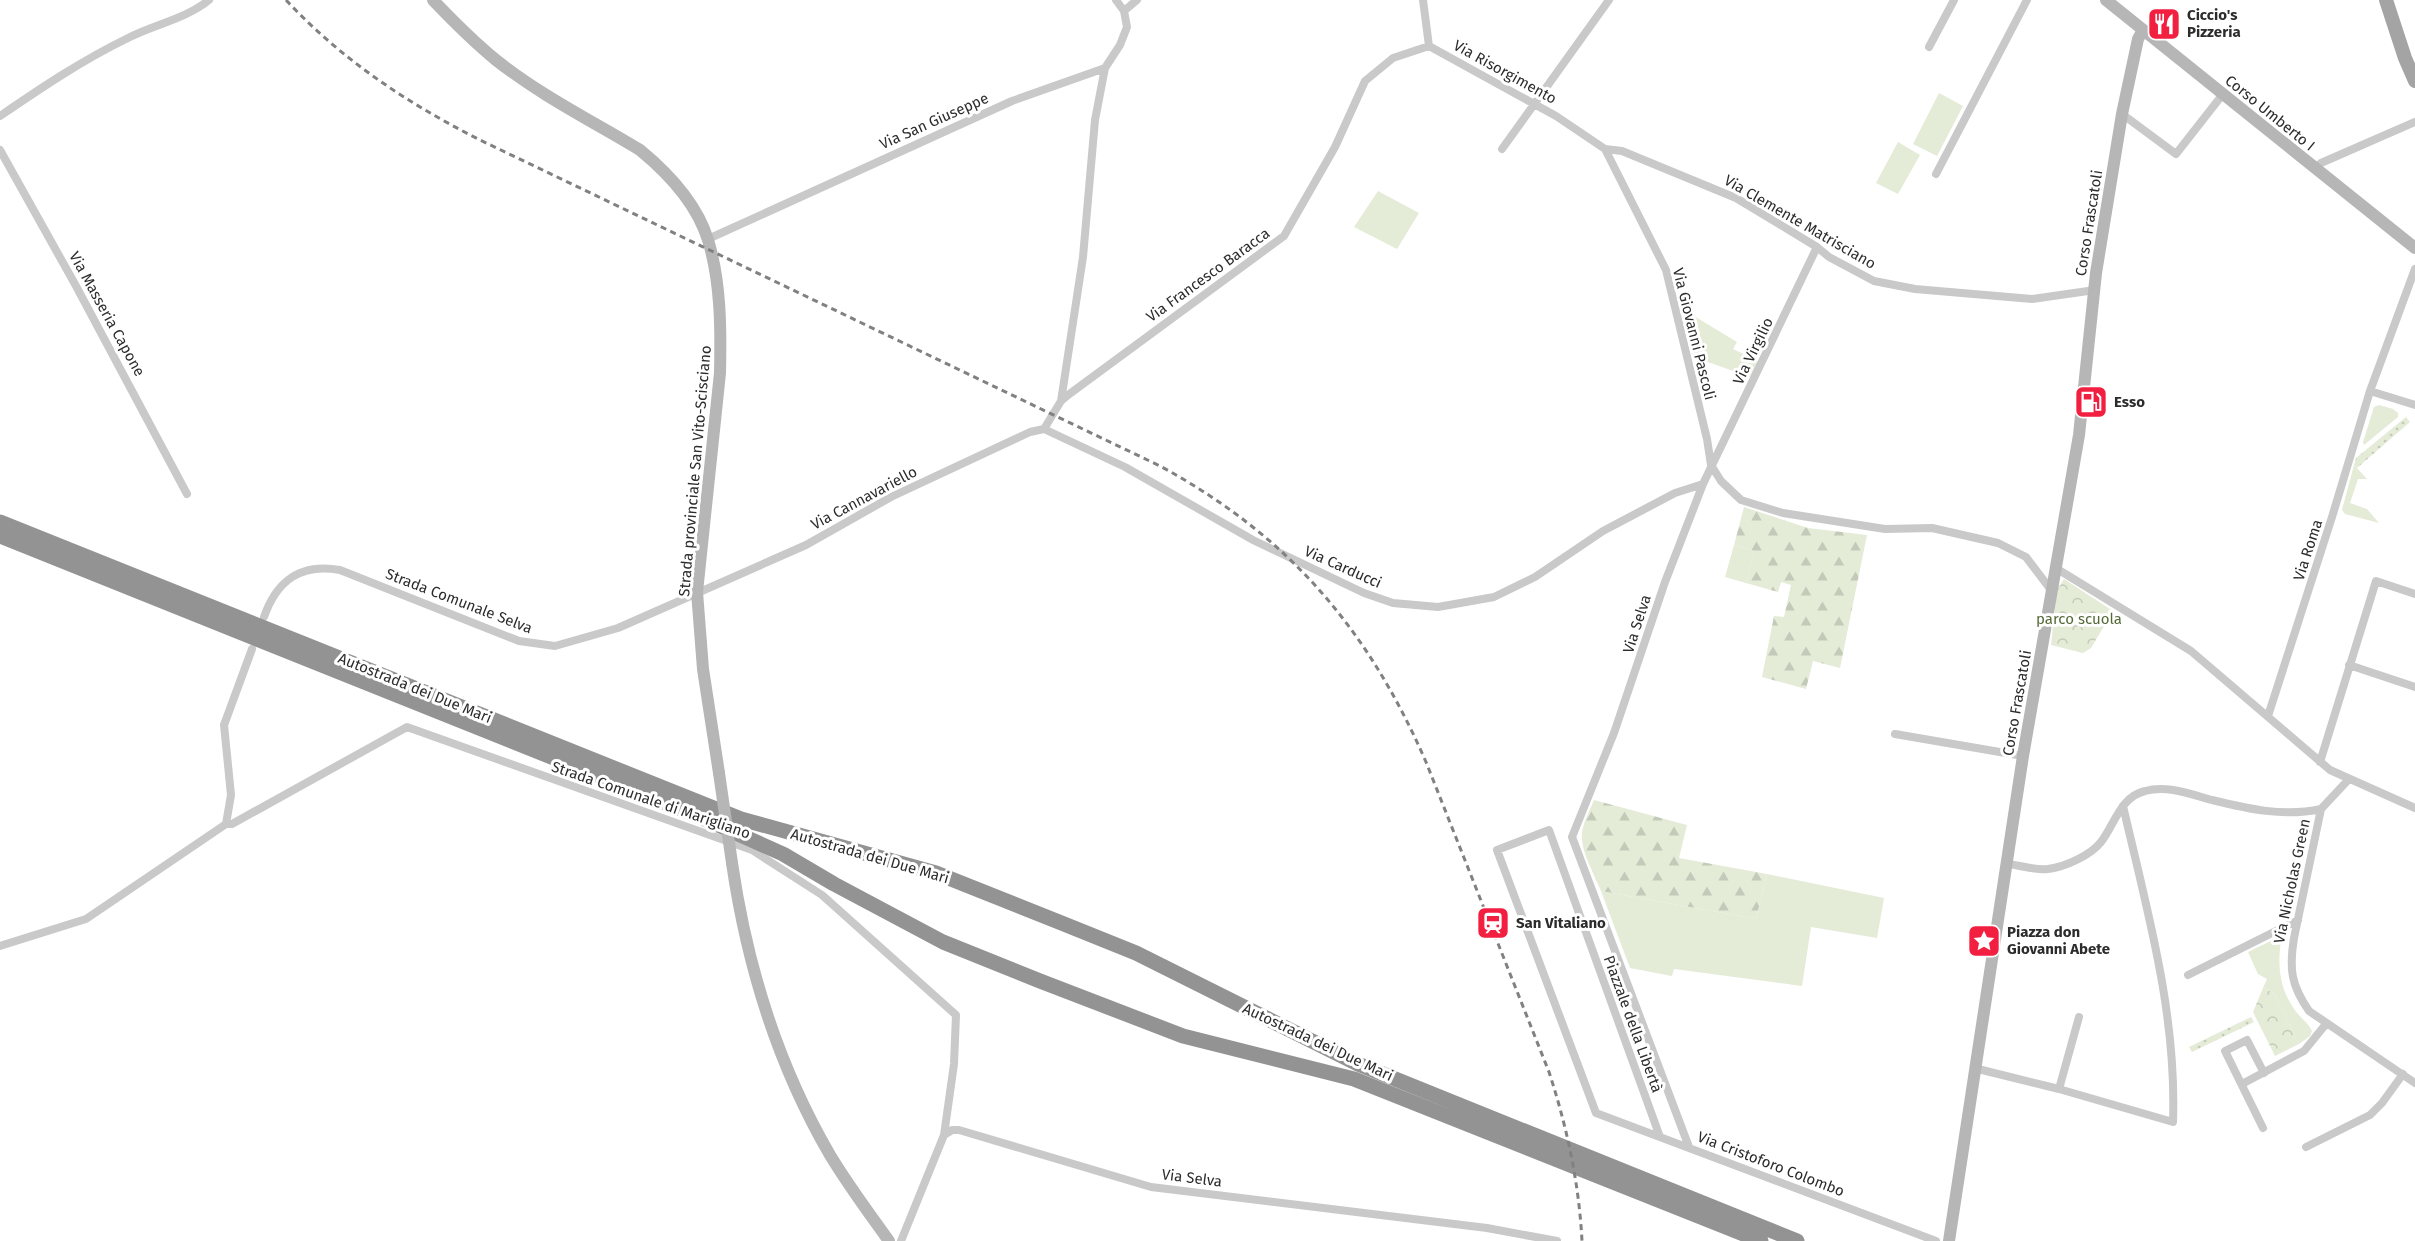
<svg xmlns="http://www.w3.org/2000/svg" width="2415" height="1241" font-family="'Fira Sans',sans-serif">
<defs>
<pattern id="forest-firs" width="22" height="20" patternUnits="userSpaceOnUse" patternTransform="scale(1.5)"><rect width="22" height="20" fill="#e4ebd7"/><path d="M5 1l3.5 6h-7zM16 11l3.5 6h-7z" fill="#c4cab9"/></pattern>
<pattern id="park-crowns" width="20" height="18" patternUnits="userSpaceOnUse" patternTransform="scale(1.5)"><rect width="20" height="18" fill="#e4ebd7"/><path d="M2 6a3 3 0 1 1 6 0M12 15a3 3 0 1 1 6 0" fill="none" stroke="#c4cab9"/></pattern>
<pattern id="garden-dots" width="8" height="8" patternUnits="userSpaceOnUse" patternTransform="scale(1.5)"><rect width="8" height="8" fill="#e4ebd7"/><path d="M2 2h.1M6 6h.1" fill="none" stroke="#c4cab9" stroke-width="1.8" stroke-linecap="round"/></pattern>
</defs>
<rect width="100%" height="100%" fill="#fff"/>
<!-- grass -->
<path fill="#e4ebd7" d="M1939 93 1963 106 1937 156 1913 144Z
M1898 142 1920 155 1898 194 1876 183Z
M1378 191 1419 213 1397 249 1354 227Z
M1689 313 1737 342 1733 349 1760 362 1753 375 1751 374 1750 377 1694 357 1683 321Z
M2379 405 2393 409 2398 413V417L2364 445 2363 442 2374 407Z
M2354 465 2367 479H2358L2350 503 2367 509 2379 523 2345 514 2342 510Z
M1734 545 1754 551 1746 583 1725 577Z
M1767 874 1884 898 1877 938 1811 927 1802 986 1674 969 1672 976 1630 968 1601 891 1756 919Z
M2279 937 2281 941C2277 968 2280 991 2297 1013 2302 1019 2309 1024 2312 1031L2310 1036 2299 1044 2274 993 2263 988 2267 979 2258 974 2248 952Z"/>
<!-- forest -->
<path fill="url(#forest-firs)" d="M1744 507 1808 528 1867 535 1840 668 1813 661 1806 689 1762 677 1774 616 1784 617 1791 585 1781 582 1778 592 1746 583 1754 551 1734 545Z
M1594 800 1687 825 1679 858 1767 874 1756 919 1601 891C1594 873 1580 851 1582 832 1584 821 1590 810 1594 800Z"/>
<!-- park -->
<path fill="url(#park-crowns)" d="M2064 579 2113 611 2091 648 2083 653 2051 645 2057 590Z
M2263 988 2274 993 2299 1044 2275 1056 2253 1012Z"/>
<!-- garden -->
<path fill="url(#garden-dots)" d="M2406 417 2410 422 2357 468 2354 465 2356 458Z
M2251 1017 2254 1022 2192 1052 2189 1047Z"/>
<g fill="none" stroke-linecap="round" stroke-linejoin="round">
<!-- street -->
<path stroke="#c9c9c9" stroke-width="8" d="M1423 0 1429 46 1556 116 1605 149 1666 270 1707 439 1711 465 1721 481 1741 500 1783 513 1885 529 1932 528 1998 543 2026 557 2051 590
M1124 11 1137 0
M1929 47 1954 0
M2122 114 2176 154 2223 94
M0 116C41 88 81 61 126 39 152 25 186 19 209 0
M1502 149 1609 0
M1605 149 1622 151 1736 198 1817 247 1829 257 1874 281 1915 289 2032 299 2095 290
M0 150 76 286 187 494
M2315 168 2321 163 2415 122
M1936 174 2027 0
M708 239 1012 101 1105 68 1120 45 1127 27 1124 11 1116 0
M2370 391 2415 405
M1061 401 1083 257 1095 120 1105 68
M1044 429 1125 467 1253 540 1364 593 1393 603 1438 607 1494 597 1535 577 1603 531 1675 493 1703 484
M1044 429 1061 401 1068 395 1284 236 1335 147 1365 81 1393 58 1429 46
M2054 567 2191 651 2330 770 2415 808
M264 617C277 580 301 563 340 570L519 641 555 646 618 628 806 545 891 497 1030 432 1044 429
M2349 665 2415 687
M2268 716 2332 517 2370 391 2415 269
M1895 734 2023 756
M2320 762 2376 581 2415 594
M2349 779 2321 809 2294 938C2289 969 2291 985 2309 1011L2415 1083
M226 824H232L407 727 752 850 822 895 956 1015 954 1064 944 1135
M2007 864C2021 865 2036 871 2048 869 2065 867 2091 855 2101 842 2115 824 2120 797 2145 791 2167 785 2190 794 2212 800 2249 809 2283 817 2321 809
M0 946 86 919 226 824 231 795 224 725 252 649
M2188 975 2298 920
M1974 1068 2059 1089 2173 1122C2177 1014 2147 910 2123 806
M2242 1084 2304 1051 2326 1024
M2059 1089 2079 1017
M2263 1128 2225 1051 2247 1040 2264 1073
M1660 1137 1549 830 1497 850 1596 1113 1936 1241
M1689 1147 1572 837 1614 733 1665 582 1703 484 1817 247
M2306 1147 2370 1115 2382 1103 2403 1074
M901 1241 944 1135 952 1130H959L1151 1187 1487 1228 1557 1241"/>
<!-- secondary -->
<path stroke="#b6b6b6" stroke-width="12" d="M433 0C453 21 473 41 496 60 540 95 592 121 640 150 668 173 697 204 708 240 721 282 721 330 720 373L697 592 703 669 719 773
M2106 0 2415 248
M732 863C747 966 777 1064 830 1155 848 1185 869 1213 889 1241
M1949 1241 2023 756 2079 435 2096 273 2122 114 2138 39 2143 30"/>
<!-- primary -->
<path stroke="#a4a4a4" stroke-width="14" d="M2386 0 2405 58 2415 81"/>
<!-- highway -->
<path stroke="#939393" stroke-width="15" d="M0 522 741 819 936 873 1064 924 1136 953 1358 1064 1797 1241
M0 536 691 813 783 854 834 884 943 942 1040 981 1183 1036 1354 1079 1761 1241"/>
<!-- rail -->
<path stroke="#818181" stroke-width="3" stroke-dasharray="6 4.5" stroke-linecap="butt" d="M286 0C342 60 407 103 480 140L1160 466C1289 536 1368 629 1426 762L1549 1072C1567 1127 1579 1183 1582 1241"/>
<!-- secondary-bridge -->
<path stroke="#b6b6b6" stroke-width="12" d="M719 773 732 863"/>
</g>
<!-- icons -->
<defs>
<g id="restaurant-square" transform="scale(1.725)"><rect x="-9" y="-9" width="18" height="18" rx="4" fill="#f21f40" stroke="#fff"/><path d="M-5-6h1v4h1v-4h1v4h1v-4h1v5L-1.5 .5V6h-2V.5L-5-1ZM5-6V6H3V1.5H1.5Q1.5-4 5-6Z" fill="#fff"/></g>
<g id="fuel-square" transform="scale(1.725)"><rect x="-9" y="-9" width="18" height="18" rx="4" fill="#f21f40" stroke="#fff"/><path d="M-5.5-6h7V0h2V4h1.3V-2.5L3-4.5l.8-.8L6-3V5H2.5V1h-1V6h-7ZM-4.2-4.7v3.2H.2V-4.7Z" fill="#fff"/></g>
<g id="station-square" transform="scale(1.725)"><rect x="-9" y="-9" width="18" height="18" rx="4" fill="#f21f40" stroke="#fff"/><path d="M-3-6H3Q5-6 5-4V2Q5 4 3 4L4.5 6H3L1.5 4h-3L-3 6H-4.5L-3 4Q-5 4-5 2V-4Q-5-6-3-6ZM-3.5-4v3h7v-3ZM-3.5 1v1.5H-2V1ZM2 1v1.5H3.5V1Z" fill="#fff"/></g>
<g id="sight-square" transform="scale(1.725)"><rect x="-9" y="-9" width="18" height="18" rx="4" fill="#f21f40" stroke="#fff"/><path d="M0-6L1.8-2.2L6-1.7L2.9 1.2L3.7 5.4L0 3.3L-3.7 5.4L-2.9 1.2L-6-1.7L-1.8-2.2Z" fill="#fff"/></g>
</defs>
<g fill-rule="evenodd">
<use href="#restaurant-square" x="2164" y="24"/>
<use href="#fuel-square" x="2091" y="402"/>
<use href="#station-square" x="1493" y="923"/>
<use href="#sight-square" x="1984" y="941"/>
</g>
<g text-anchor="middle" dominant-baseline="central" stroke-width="6" stroke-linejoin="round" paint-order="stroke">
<!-- poi labels -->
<g font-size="15" font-weight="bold" fill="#2c2c2c" stroke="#fff" text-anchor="start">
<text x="2187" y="15">Ciccio's<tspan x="2187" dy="17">Pizzeria</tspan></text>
<text x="2114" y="402">Esso</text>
<text x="1516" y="923">San Vitaliano</text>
<text x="2007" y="932">Piazza don<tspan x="2007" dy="17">Giovanni Abete</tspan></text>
</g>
<!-- street labels -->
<g font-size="15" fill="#2c2c2c" stroke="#fff">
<text transform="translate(1505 72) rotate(29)">Via Risorgimento</text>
<text transform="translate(2270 113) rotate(39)">Corso Umberto I</text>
<text transform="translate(934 121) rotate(-24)">Via San Giuseppe</text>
<text transform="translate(1800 222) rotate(30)">Via Clemente Matrisciano</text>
<text transform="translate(2089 223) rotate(-81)">Corso Frascatoli</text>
<text transform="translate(1208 275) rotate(-36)">Via Francesco Baracca</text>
<text transform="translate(107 314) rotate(61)">Via Masseria Capone</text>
<text transform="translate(1694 334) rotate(76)">Via Giovanni Pascoli</text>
<text transform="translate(1753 351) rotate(-64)">Via Virgilio</text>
<text transform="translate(695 471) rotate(-85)">Strada provinciale San Vito-Scisciano</text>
<text transform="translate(864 498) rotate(-28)">Via Cannavariello</text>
<text transform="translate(2308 550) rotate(-72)">Via Roma</text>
<text transform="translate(1343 567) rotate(24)">Via Carducci</text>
<text transform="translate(459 601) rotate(21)">Strada Comunale Selva</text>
<text transform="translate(1637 624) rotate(-72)">Via Selva</text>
<text transform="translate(415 688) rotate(22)">Autostrada dei Due Mari</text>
<text transform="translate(2017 703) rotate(-80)">Corso Frascatoli</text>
<text transform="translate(651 800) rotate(19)">Strada Comunale di Marigliano</text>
<text transform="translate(870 856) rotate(16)">Autostrada dei Due Mari</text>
<text transform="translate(2292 881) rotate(-78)">Via Nicholas Green</text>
<text transform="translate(1633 1024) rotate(70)">Piazzale della Libertà</text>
<text transform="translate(1318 1042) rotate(25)">Autostrada dei Due Mari</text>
<text transform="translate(1771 1164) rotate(21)">Via Cristoforo Colombo</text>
<text transform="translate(1192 1178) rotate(7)">Via Selva</text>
</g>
<!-- park labels -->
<g font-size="15" fill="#536a37" stroke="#fff">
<text x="2079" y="619">parco scuola</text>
</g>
</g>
</svg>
